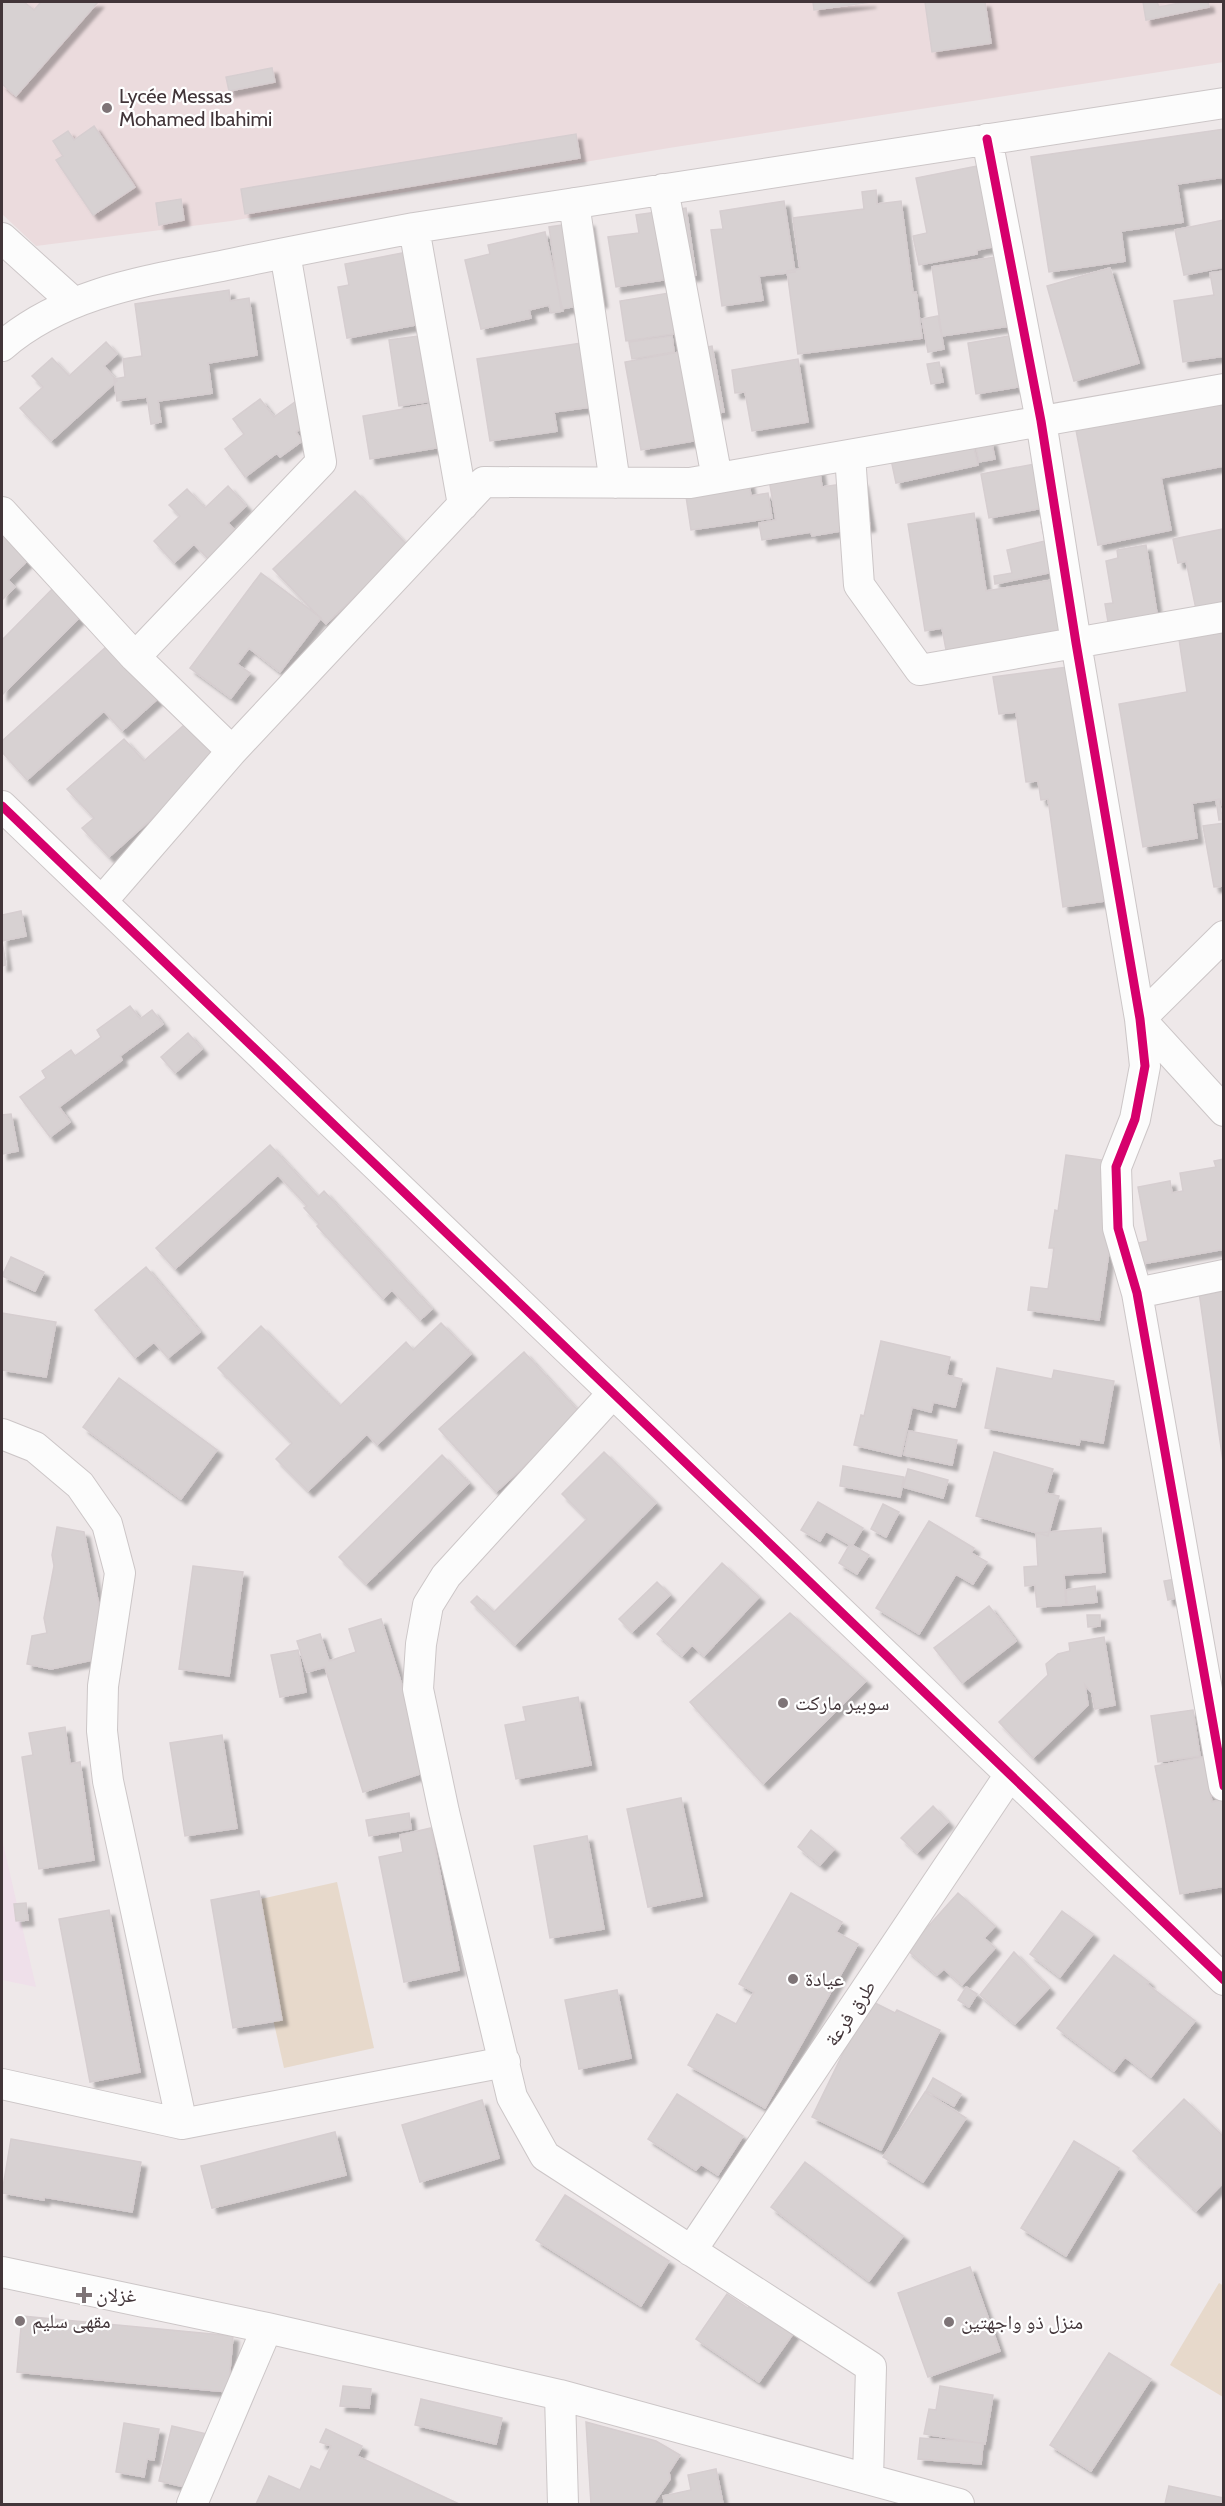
<svg xmlns="http://www.w3.org/2000/svg" width="1225" height="2506" font-family="Cabin,'Noto Naskh Arabic',sans-serif">
<defs>
<filter id="shadow"><feDropShadow dx="5.5" dy="5.5" stdDeviation="1.5" flood-color="#0004"/></filter>
</defs>
<rect width="100%" height="100%" fill="#eee8e9"/>
<!-- education -->
<path fill="#ebdbdd" d="M2 2H1223L1224 62 669 148 231 221 36 246 2 214Z"/>
<!-- medical -->
<path fill="#efe0ea" d="M2 1839 36 1987 2 1980Z"/>
<!-- green -->
<path fill="#e7d9cb" d="M337 1882 374 2048 284 2068 247 1902Z
M1219 2283 1224 2286 1223 2397 1170 2365Z"/>
<!-- building -->
<path fill="#d7d1d2" stroke="#d6ced0" stroke-width="1.5" filter="url(#shadow)" d="M2 2H24L34 10 41 2H98L16 96 2 84Z
M813 2H871L814 10Z
M925 2H985L991 43 932 52Z
M1143 2H1157L1159 7 1185 2H1208L1209 7 1146 20Z
M272 68 275 82 229 91 226 77Z
M94 126 135 187 93 215 56 160 63 156 53 141 68 131 74 140Z
M1224 129V177L1177 184 1183 222 1121 231 1125 261 1049 272 1031 157Z
M576 134 580 158 245 214 241 189Z
M993 163 1007 244 977 250V254L919 265 913 236 927 233 916 178Z
M876 190 877 204 901 201 913 293 916 292 922 338 798 354 787 271 800 269 793 218 864 209 862 192Z
M181 199 184 220 159 225 156 203Z
M784 201 795 272 759 276 763 300 722 306 711 230 723 229 720 211Z
M686 208 696 275 616 287 608 237 639 233 636 215Z
M1224 220V267L1184 275 1175 230Z
M589 221 602 302 561 309 549 227Z
M545 232 563 311 551 313 549 305 529 310 531 318 481 329 465 260 490 254 488 245Z
M418 250 421 324 347 338 338 287 349 285 345 264Z
M1009 255V326L942 336 932 267Z
M1110 268 1139 363 1074 381 1047 286Z
M1224 271V356L1183 362 1174 301 1214 295 1210 273Z
M229 290 230 301 249 298 257 355 208 363 212 393 158 401 161 422 151 424 147 397 117 401 114 379 125 377 123 359 142 356 135 304Z
M675 292 687 332 626 341 620 301Z
M938 316 944 349 928 352 922 319Z
M441 333 452 398 399 406 389 340Z
M1021 334 1029 385 976 394 968 343Z
M672 336 674 352 632 359 629 342Z
M602 340 590 407 554 412 557 431 490 441 477 359Z
M106 342 117 354 104 366 117 381 51 441 20 408 43 387 32 376 52 358 69 376Z
M712 346 724 412 701 416 705 439 641 450 625 362Z
M798 359 808 422 752 431 745 392 735 393 732 370Z
M939 362 943 382 931 384 927 364Z
M1224 382V466L1161 478 1171 530 1098 545 1072 409Z
M260 399 274 417 299 399 314 419 296 432 302 441 280 457 277 453 245 477 225 449 244 434 233 419Z
M453 400 460 444 370 459 363 416Z
M969 427 978 465 896 483 888 445Z
M991 440 995 459 979 462 975 443Z
M765 456 818 461 822 487 862 481 870 526 812 536 811 532 762 540 759 523 776 520Z
M1045 462 1054 506 989 518 981 474Z
M746 466 751 496 768 493 772 518 691 530 683 476Z
M228 486 246 506 228 523 241 537 213 564 194 544 174 563 154 541 180 516 169 505 187 489 205 508Z
M355 491 408 546 326 624 273 569Z
M974 513 986 591 1071 577 1080 628 946 650 942 628 925 631 908 524Z
M1056 518 1067 569 995 584 994 576 1012 573 1007 550 1045 541 1041 522Z
M2 527 37 551 8 580 15 587 2 600Z
M1223 529 1224 609 1197 614 1186 561 1178 563 1173 539Z
M1146 545 1157 614 1108 622 1105 604 1113 603 1106 561 1118 558 1117 550Z
M261 573 321 618 280 672 249 648 237 664 250 673 231 698 190 668Z
M65 576 93 604 2 695V640Z
M1224 631V811L1221 799 1192 803 1197 838 1143 847 1119 704 1187 692 1179 639Z
M118 636 173 685 122 731 104 711 27 780 2 752V741Z
M1067 667 1118 899 1063 907 1048 799 1041 800 1038 781 1026 782 1016 712 999 714 993 677Z
M204 707 236 743 109 857 82 828 94 818 67 789 124 739 144 761Z
M1219 799 1221 813H1224V819L1219 820 1216 800Z
M1224 823V886L1214 887 1203 826Z
M21 911 26 936 2 941 6 965 2 966V915Z
M130 1006 140 1019 152 1010 163 1024 120 1056 122 1060 59 1107 70 1122 50 1137 20 1097 46 1078 42 1071 71 1050 75 1056 101 1037 97 1030Z
M188 1033 202 1049 175 1073 161 1057Z
M11 1114 18 1151 2 1154V1115Z
M270 1145 318 1197 324 1191 432 1309 420 1320 392 1290 383 1299 317 1226 319 1224 304 1208 307 1206 278 1175 175 1269 156 1248Z
M1066 1155 1122 1163 1099 1320 1028 1310 1031 1287 1048 1289 1054 1248H1049L1055 1210 1058 1211Z
M1224 1159V1249L1141 1264 1138 1243 1148 1241 1138 1187 1170 1181 1172 1193 1183 1191 1180 1173 1216 1167 1214 1161Z
M11 1257 44 1272 35 1291 2 1276Z
M146 1267 200 1332 168 1358 154 1342 135 1358 95 1310Z
M1224 1282V1469L1198 1285Z
M2 1313 56 1322 46 1377 2 1370Z
M441 1323 471 1354 377 1445 367 1434 308 1491 276 1459 292 1443 218 1368 261 1326 340 1406 406 1342 413 1350Z
M881 1341 950 1357 946 1375 962 1379 955 1407 933 1402 931 1412 912 1407 901 1456 854 1445 861 1415 864 1416Z
M524 1352 581 1414 496 1492 439 1429Z
M997 1368 1052 1379 1054 1370 1114 1381 1103 1443 1080 1439 1079 1445 985 1428Z
M119 1378 217 1450 181 1499 83 1427Z
M909 1431 957 1440 952 1465 904 1455Z
M604 1452 656 1503 515 1645 471 1602 477 1596 494 1612 587 1519 562 1494Z
M994 1452 1053 1469 1046 1493 1059 1496 1048 1536 976 1516Z
M442 1455 469 1483 366 1584 339 1557Z
M843 1466 904 1477 900 1497 840 1486Z
M908 1469 948 1480 943 1498 903 1487Z
M818 1502 863 1528 852 1546 826 1531 820 1541 801 1530Z
M883 1504 899 1512 886 1537 871 1529Z
M929 1521 974 1548 971 1553 987 1562 973 1584 956 1574 919 1634 876 1608Z
M57 1527 84 1532 103 1625 96 1659 51 1669 27 1664 32 1636 47 1633 44 1618 54 1566 52 1555Z
M1101 1528 1105 1572 1064 1575 1066 1605 1037 1607 1035 1585 1025 1586 1024 1567 1038 1566 1036 1533Z
M850 1544 869 1555 857 1574 839 1563Z
M722 1563 759 1597 704 1656 692 1645 682 1656 657 1634Z
M193 1566 243 1572 229 1676 179 1669Z
M1175 1579 1179 1597 1168 1600 1164 1581Z
M657 1582 670 1595 632 1632 619 1619Z
M1095 1586 1097 1602 1067 1605 1066 1590Z
M989 1606 1016 1641 962 1683 934 1648Z
M790 1613 866 1681 763 1784 690 1702Z
M1087 1615H1100V1626L1088 1627Z
M381 1619 429 1771 363 1792 325 1667 307 1672 297 1641 320 1634 329 1661 356 1652 349 1629Z
M1104 1637 1115 1705 1095 1709 1092 1693 1085 1685 1088 1705 1033 1758 999 1722 1048 1675 1046 1664 1058 1654 1070 1651 1069 1643Z
M298 1650 306 1692 280 1697 271 1655Z
M578 1697 591 1765 516 1779 505 1725 526 1721 523 1707Z
M1193 1710 1200 1756 1158 1762 1151 1716Z
M65 1727 70 1764 80 1762 94 1860 39 1869 22 1757 33 1755 29 1733Z
M222 1735 237 1828 185 1836 170 1743Z
M1203 1757 1212 1802 1224 1799V1886L1180 1894 1155 1766Z
M681 1798 702 1896 648 1907 627 1809Z
M933 1806 948 1822 917 1853 901 1838Z
M409 1813 411 1829 369 1836 366 1820Z
M431 1828 459 1970 404 1982 379 1857 403 1852 400 1835Z
M811 1830 834 1849 820 1865 798 1847Z
M587 1836 604 1929 550 1938 534 1846Z
M259 1891 282 2020 233 2028 211 1900Z
M791 1893 842 1922 836 1932 858 1944 765 2108 688 2065 717 2014 736 2024 754 1992 739 1984Z
M958 1893 995 1926 984 1938 995 1948 962 1985 944 1969 937 1975 907 1950Z
M26 1903 28 1920 16 1921 14 1904Z
M109 1910 140 2072 90 2082 59 1919Z
M1062 1911 1093 1934 1060 1977 1030 1954Z
M1014 1952 1049 1988 1015 2024 980 1995Z
M1114 1955 1149 1982 1147 1984 1195 2021 1151 2077 1125 2057 1114 2071 1057 2028Z
M966 1987 977 1994 969 2007 958 2000Z
M617 1990 631 2058 579 2069 565 2000Z
M869 2000 895 2013 897 2010 940 2030 881 2150 812 2117Z
M933 2078 961 2094 954 2106 926 2091Z
M925 2092 966 2118 923 2182 883 2157Z
M677 2094 743 2136 718 2175 701 2164 696 2170 648 2139Z
M1184 2099 1224 2137V2182L1196 2211 1133 2151Z
M482 2100 499 2158 420 2182 402 2125Z
M335 2132 346 2175 212 2208 201 2166Z
M11 2139 141 2162 132 2212 44 2197V2200L2 2193Z
M1074 2141 1119 2168 1066 2256 1021 2228Z
M805 2162 903 2236 869 2281 771 2207Z
M565 2195 669 2261 641 2306 536 2240Z
M970 2267 1000 2351 928 2377 898 2293Z
M727 2294 748 2308 752 2302 795 2331 759 2382 696 2339Z
M22 2316 233 2336 228 2392 17 2372Z
M1109 2353 1151 2379 1091 2471 1050 2445Z
M343 2386 371 2389 369 2408 340 2406Z
M940 2386 993 2395 985 2444 924 2434 929 2409 936 2410Z
M421 2399 502 2418 496 2444 415 2425Z
M586 2422 656 2441 680 2455 669 2472 670 2479 653 2504H591Z
M124 2423 159 2429 154 2460 147 2459 144 2477 116 2472Z
M172 2426 207 2434 194 2489 159 2481Z
M326 2429 362 2446 357 2456 459 2504H256L269 2476 300 2490 311 2466 320 2470 331 2446 320 2442Z
M920 2438 983 2443 981 2464 918 2459Z
M716 2469 723 2504H665L663 2496 691 2490 688 2475Z
M1169 2486 1224 2498 1223 2504H1165Z"/>
<g fill="none" stroke-linecap="round" stroke-linejoin="round">
<!-- minor casing -->
<g stroke="#ccc6c7" stroke-width="32">
<path id="minor" d="M987 139 1041 421 1076 643 1140 1019 1145 1066 1135 1119 1116 1167 1118 1228 1137 1293 1224 1786
M663 189 717 478
M574 203 615 483
M414 228 463 505
M2 238 73 302
M2 346C65 292 146 281 226 265 288 252 351 240 414 228L1224 103
M850 455 859 585 920 670 1224 617
M2 512 135 657 232 751
M135 657 321 462 285 253
M2 806 1224 1980
M102 901 232 751 484 482 690 483 1224 389
M1224 936 1140 1019 1224 1111
M1137 1293 1224 1275
M613 1393 446 1576 428 1605 421 1644 418 1689 444 1812 512 2097 545 2156 871 2367 868 2479
M2 1434 35 1447 80 1485 107 1524 120 1573 103 1686 102 1731 108 1781 182 2124
M2 2084 182 2124 505 2062
M691 2251 1009 1776
M2 2272 267 2328 560 2395 959 2504
M560 2395 563 2504
M192 2504 267 2328"/>
</g>
<!-- minor -->
<use href="#minor" stroke="#fcfcfc" stroke-width="30"/>
<!-- cycleway casing -->
<g stroke="#fff" stroke-width="13">
<path id="cycleway" d="M987 139 1041 421 1076 643 1140 1019 1145 1066 1135 1119 1116 1167 1118 1228 1137 1293 1224 1786
M2 806 1224 1980"/>
</g>
<!-- cycleway -->
<use href="#cycleway" stroke="#d6006c" stroke-width="9"/>
</g>
<!-- markers -->
<g fill="#7e7477" stroke="#fff" stroke-width="2">
<circle cx="107" cy="108" r="6"/>
<circle cx="783" cy="1703" r="6"/>
<circle cx="793" cy="1979" r="6"/>
<path d="M81 2286h6v6h6v6h-6v6h-6v-6h-6v-6h6z"/>
<circle cx="20" cy="2321" r="6"/>
<circle cx="949" cy="2322" r="6"/>
</g>
<g text-anchor="middle" dominant-baseline="central" stroke-width="4.5" stroke-linejoin="round" paint-order="stroke">
<!-- poi labels -->
<g font-size="20" fill="#423539" stroke="#fff" text-anchor="start">
<text x="119" y="96">Lycée Messas<tspan x="119" dy="23">Mohamed Ibahimi</tspan></text>
<text x="795" y="1703">سوبير ماركت</text>
<text x="805" y="1979">عيادة</text>
<text x="96" y="2295">غزلان</text>
<text x="32" y="2321">مقهى سليم</text>
<text x="961" y="2322">منزل ذو واجهتين</text>
</g>
<!-- street labels -->
<g font-size="20" fill="#423539" stroke="#fff">
<text transform="translate(850 2013) rotate(-56)">طرق فرعة</text>
</g>
</g>
<!-- border -->
<rect width="1225" height="2506" fill="none" stroke="#423539" stroke-width="6"/>
</svg>
